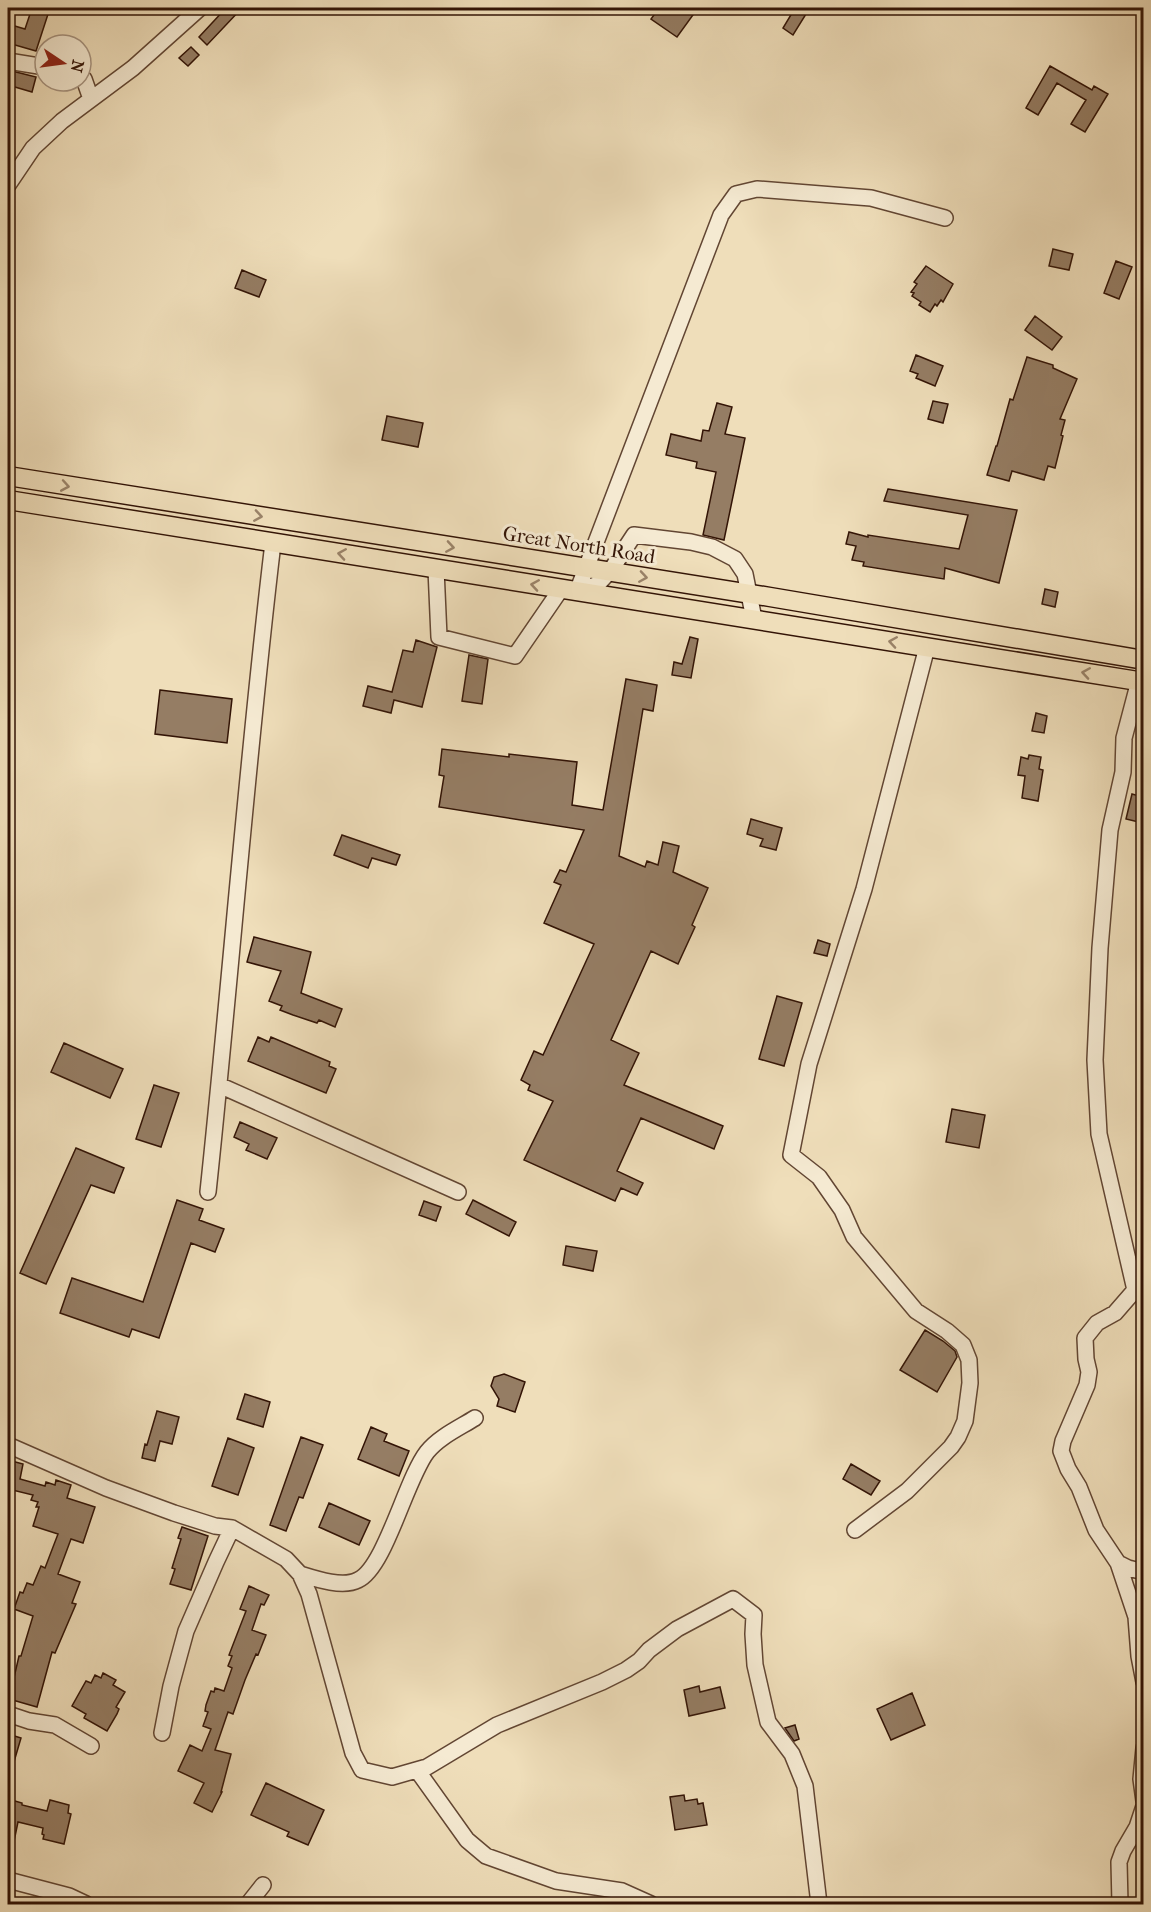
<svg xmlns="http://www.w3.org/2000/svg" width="1151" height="1912" font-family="'IM FELL French Canon',serif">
<rect width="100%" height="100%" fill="#efdeba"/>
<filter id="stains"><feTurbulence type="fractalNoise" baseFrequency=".00333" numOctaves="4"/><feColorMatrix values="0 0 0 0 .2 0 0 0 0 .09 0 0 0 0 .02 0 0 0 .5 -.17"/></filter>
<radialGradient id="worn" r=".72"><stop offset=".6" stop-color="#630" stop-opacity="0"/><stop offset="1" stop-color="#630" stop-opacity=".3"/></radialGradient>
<!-- building -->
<path fill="#957d64" stroke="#331406" stroke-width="1.5" d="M32 8H50L36 51 8 43V24L25 29Z
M226 8H242L207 45 199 37Z
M659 8H698L677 37 651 19Z
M795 8 806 14 793 35 783 28Z
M191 47 199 55 188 66 179 58Z
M1050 66 1092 90 1094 86 1108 94 1085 132 1071 124 1086 100 1057 83 1038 115 1026 108Z
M12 71 36 77 32 92 8 85Z
M1053 249 1073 254 1069 270 1049 266Z
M1116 261 1132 267 1119 299 1104 293Z
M926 266 953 284 943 302 941 300 937 306 935 304 930 312 919 305 921 302 912 296 914 293 911 292 917 284 914 282Z
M242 270 266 280 259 297 235 288Z
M1035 316 1062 337 1052 350 1025 330Z
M916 355 943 366 935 386 916 378 918 374 910 371Z
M1027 357 1053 365V368L1077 379 1060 419 1065 420 1061 435 1063 436 1055 468 1048 466 1044 480 1012 471 1009 481 987 475 996 446H997L1010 399 1013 400Z
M933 401 948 404 943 423 928 419Z
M717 403 732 407 725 434 745 438 724 540 703 535 716 472 696 468 697 462 666 455 671 434 701 441 703 430 709 431Z
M387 416 423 423 418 447 382 440Z
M888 489 1017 510 999 583 945 568 944 579 863 566 864 562 852 560 856 546 846 544 849 532 868 537V535L959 549 968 515 884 501Z
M1045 589 1058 592 1055 607 1042 604Z
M690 637 698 639 691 678 672 675 674 662 682 664Z
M416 640 437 647 422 707 394 700 391 713 363 706 368 686 392 692 403 650 413 652Z
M469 655 488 659 482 704 462 701Z
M626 679 657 685 653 711 643 709 619 856 645 867 647 861 658 865 663 842 679 846 673 872 708 888 692 925 695 927 678 964 651 951 611 1040 639 1053 624 1085 723 1126 714 1149 641 1118 617 1171 643 1183 637 1195 621 1188 615 1201 524 1160 553 1101 528 1090 530 1085 521 1080 534 1051 543 1055 594 944 544 923 561 885 554 882 560 870 566 872 584 830 439 807 444 776 439 775 442 749 509 757V754L577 762 572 805 603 810Z
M160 690 232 699 227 743 155 734Z
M1036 713 1047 716 1044 733 1032 731Z
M1029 755 1041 757 1039 769 1043 770 1038 801 1022 798 1025 776 1018 775 1021 757 1028 759Z
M1132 794 1143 797V823L1126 819Z
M751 819 782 828 776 850 760 846 763 839 747 834Z
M342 835 400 855 396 865 372 858 368 868 334 855Z
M254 937 311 952 301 993 342 1009 335 1027 319 1020 317 1023 293 1015 280 1010 282 1006 269 1001 281 971 247 962Z
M818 940 830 944 827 956 814 953Z
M777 996 802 1003 784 1066 759 1059Z
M258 1037 269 1042 271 1037 330 1062 329 1066 336 1069 326 1093 248 1061Z
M64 1043 123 1069 110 1098 51 1072Z
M154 1085 179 1093 161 1147 136 1139Z
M952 1109 985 1115 979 1148 946 1142Z
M240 1122 277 1138 267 1159 246 1150 249 1144 234 1137Z
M76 1148 124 1168 114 1193 91 1185 46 1284 20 1273Z
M177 1200 203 1209 199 1220 224 1229 215 1252 191 1243 159 1338 132 1329 129 1337 60 1313 72 1278 143 1302Z
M473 1200 516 1222 509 1236 466 1214Z
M424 1201 441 1207 436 1221 419 1215Z
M566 1246 597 1251 593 1271 563 1265Z
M925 1330 943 1341 955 1351 957 1357 937 1392 900 1370Z
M504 1374 525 1382 515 1412 497 1406 499 1399 491 1386 494 1377Z
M245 1394 270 1402 263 1427 237 1419Z
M157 1411 179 1417 172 1444 160 1441 155 1461 142 1458 145 1444 147 1445Z
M371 1427 387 1434 384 1441 409 1451 399 1476 358 1459Z
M301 1437 323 1445 303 1498 299 1497 286 1531 270 1525Z
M228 1438 254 1448 238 1495 212 1486Z
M8 1460 23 1464 20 1479 45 1486 46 1482 55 1485 56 1480 71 1485 67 1498 95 1507 83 1543 71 1539 58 1574 80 1582 72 1603 76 1604 55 1653 52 1652 37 1707 9 1699 19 1656H21L33 1616 14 1609 20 1592 23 1593 27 1583 33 1585 41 1566 45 1568 58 1534 33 1526 39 1507H36L38 1502 31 1500 33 1495 8 1489Z
M851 1464 880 1481 871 1495 843 1479Z
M329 1503 370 1521 359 1545 319 1527Z
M182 1527 208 1536 191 1590 170 1584 175 1569 172 1568 181 1539 178 1538Z
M249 1586 269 1595 264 1605 261 1604 252 1630 266 1635 258 1655 256 1654 245 1680 233 1714 228 1712 215 1750 231 1754 221 1792H222L212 1812 194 1803 204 1783 178 1771 190 1745 202 1751 211 1729 203 1726 208 1712 205 1711 206 1705 211 1691 214 1692 215 1688 224 1691 232 1668 228 1666 232 1656 229 1655 246 1611 240 1609Z
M103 1673 116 1680 113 1685 125 1692 116 1707 119 1709 117 1714 107 1731 84 1718 86 1714 72 1706 86 1681 91 1683 95 1675 101 1678Z
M699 1686 700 1692 720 1687 725 1708 689 1716 684 1690Z
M912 1693 925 1725 891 1740 877 1709Z
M795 1725 799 1739 794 1741 785 1728Z
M8 1734 21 1738 11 1772H8Z
M266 1783 324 1810 308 1845 287 1836 289 1832 251 1815Z
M684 1795 685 1801 697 1799 698 1804 703 1803 707 1825 675 1830 670 1797Z
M8 1799 22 1803V1805L47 1811 50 1800 69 1805 68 1813 71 1814 64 1844 43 1839 44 1835 42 1834 43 1828 18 1822 13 1846 8 1845Z"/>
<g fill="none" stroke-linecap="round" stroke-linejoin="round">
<!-- minor casing -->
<g stroke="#624633" stroke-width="18">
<path id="minor" d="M8 61 45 67
M81 77 84 79 91 99
M8 185 33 148 62 121 133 68 200 8
M436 569 439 637 515 656 561 589
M577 592 721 215 736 194 757 189 871 198 945 218
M577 592 598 584 611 570 634 535 691 542 712 547 735 559 745 574 754 619
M1139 681 1124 738 1123 772 1110 830 1100 948 1095 1060 1099 1134 1135 1290 1115 1313 1097 1323 1085 1338 1086 1359 1089 1372 1087 1385 1063 1441 1061 1451 1068 1469 1079 1487 1096 1530 1118 1563 1136 1617 1139 1656 1144 1682
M219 1085 458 1192
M208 1192C231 976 247 759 273 543
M8 1445 106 1488 174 1513 215 1526 232 1528 286 1559 300 1574 309 1594 353 1753 362 1770 392 1777 427 1767 497 1725 602 1682 626 1670 639 1661 649 1650 677 1629 733 1599 754 1615 753 1634 755 1665 768 1722 792 1754 805 1786 819 1904
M855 1530 907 1491 951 1447 958 1437 965 1421 970 1383 969 1360 963 1345 947 1331 916 1311 854 1237 842 1210 819 1177 791 1155 809 1064 864 889 927 647
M1118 1563 1128 1568 1144 1572
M300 1574C316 1579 343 1588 358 1580 385 1568 406 1479 427 1452 439 1437 459 1428 475 1418
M8 1714 29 1721 55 1725 91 1746
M162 1733 171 1686 186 1631 216 1562 232 1528
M1144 1748 1141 1779 1144 1801
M417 1770 467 1840 486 1856 556 1881 622 1891 651 1904
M8 1880 69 1896 86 1904
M248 1904 263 1885
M1120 1904 1119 1862 1123 1851 1137 1827 1144 1806"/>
</g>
<!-- major casing -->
<g stroke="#331406" stroke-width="21">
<path id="major" d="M8 476 770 597 1144 660
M8 500 1144 682"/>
</g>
<!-- minor -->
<use href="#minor" stroke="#f5ead2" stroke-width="15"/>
<!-- major -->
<use href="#major" stroke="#efdeba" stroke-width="18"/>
</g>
<!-- one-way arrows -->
<defs><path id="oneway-chevron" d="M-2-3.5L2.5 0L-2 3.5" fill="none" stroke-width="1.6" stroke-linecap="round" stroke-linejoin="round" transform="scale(1.5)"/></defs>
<g stroke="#9a8369">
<use href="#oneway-chevron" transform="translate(65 486) rotate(10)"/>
<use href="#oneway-chevron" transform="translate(258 516) rotate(9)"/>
<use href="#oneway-chevron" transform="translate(450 547) rotate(9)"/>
<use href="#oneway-chevron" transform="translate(342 554) rotate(-171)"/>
<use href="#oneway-chevron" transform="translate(643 577) rotate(9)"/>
<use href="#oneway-chevron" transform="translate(535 585) rotate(-171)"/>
<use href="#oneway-chevron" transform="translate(893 642) rotate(-171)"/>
<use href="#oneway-chevron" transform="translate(1086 673) rotate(-171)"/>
</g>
<g text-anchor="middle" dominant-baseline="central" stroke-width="6" stroke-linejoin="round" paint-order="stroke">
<!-- street labels -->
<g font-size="20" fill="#331406" stroke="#f5ead2">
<text transform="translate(579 545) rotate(9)">Great North Road</text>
</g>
</g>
<!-- margin -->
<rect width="1151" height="1912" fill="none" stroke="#efdeba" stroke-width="30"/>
<rect x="9" y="9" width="1133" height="1894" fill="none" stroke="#331406" stroke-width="3"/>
<rect x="15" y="15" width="1121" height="1882" fill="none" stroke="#331406" stroke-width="1.5"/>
<!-- north arrow -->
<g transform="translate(63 63) rotate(103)"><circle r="28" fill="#f5ead2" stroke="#a79480" stroke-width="1.5"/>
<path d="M0-4.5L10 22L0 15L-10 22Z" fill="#8f2418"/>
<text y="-9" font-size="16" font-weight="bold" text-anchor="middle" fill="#331406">N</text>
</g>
<rect width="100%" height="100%" filter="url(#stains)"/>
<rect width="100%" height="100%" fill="url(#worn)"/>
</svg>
